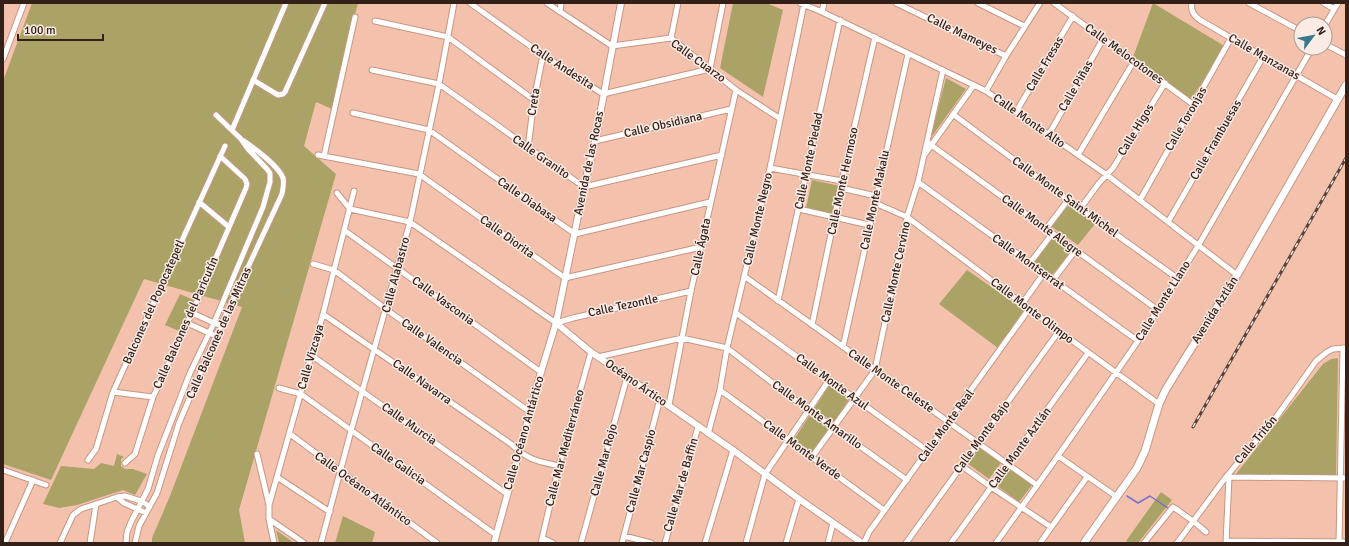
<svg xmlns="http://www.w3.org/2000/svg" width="1349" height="546" font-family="Signika,sans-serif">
<rect width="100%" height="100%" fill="#f4c1ad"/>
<!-- green -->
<path fill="#aaa365" d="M32 3H358L332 109 316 102 304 146 336 174 239 510 245 543H152V538L170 496 242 307 144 279 51 480 3 464V81Z
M733 3H766L783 10 763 97 720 68Z
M1153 3 1226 47 1191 99 1133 57Z
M946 78 966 89 930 139Z
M812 180 840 186 834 214 806 208Z
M1069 204 1095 224 1078 245 1052 227Z
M1052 238 1071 252 1052 275 1034 262Z
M967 270 1024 310 998 348 939 304Z
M180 294 194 300 179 331 165 325Z
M1338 358 1336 476 1236 474 1323 364 1331 359Z
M830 384 850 398 834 422 814 409Z
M810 415 830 430 813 454 793 441Z
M979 447 1001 463 989 479 967 463Z
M117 454 124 457 121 459V466L125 469H133L147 474 135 495 123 490 77 505 59 508 43 504 61 466 94 469 101 463 114 466Z
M1009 468 1032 485 1019 502 996 485Z
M1161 492 1172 500 1138 543H1129L1126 541Z
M343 516 375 532 372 543H335Z
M276 530 294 543H279Z"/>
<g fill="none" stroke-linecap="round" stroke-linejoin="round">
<!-- stream -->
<path stroke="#7573cb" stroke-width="1.5" d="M1127 496 1138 503 1150 496 1168 508"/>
<!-- minor casing -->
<g stroke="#c79683" stroke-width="7">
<path id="minor" d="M470 3 543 55 603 94 710 69 723 3
M547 3 612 46 671 38 736 90 779 118
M800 3 822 12 986 91 1107 175 1237 275
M896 3 1006 56
M978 3 1024 26
M1054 3 1194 105
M1192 3C1190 11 1194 16 1200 20L1337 99
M1249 3 1301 31
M1324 3 1334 9
M560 12 561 3
M822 12 824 3
M375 21 448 37 534 100
M1325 25 1338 3
M671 38 678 3
M1325 44 1346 55
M3 59 24 3
M372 70 439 84 584 187 722 155
M253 80 278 95 283 94 285 92 325 3
M986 91 1006 56 1040 3
M1016 112 1073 16
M353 113 429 130 575 234 710 202
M954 115 1068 200 1177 278
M232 130 286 3
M1049 134 1103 39
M595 141 731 109
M927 142 1158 310
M528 148 534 100 543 55
M925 154 974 85
M318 155 419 174 565 278 701 247
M1078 155 1134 61
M324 156 355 17
M770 168 842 181
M918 182 1138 341
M841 188 876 196
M337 193 350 209
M1140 200 1231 38
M199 202 229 227
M875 203 907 217 1059 331 1159 404
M350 209 410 222 556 323 573 318 691 291
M799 209 869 225
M1080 209 1099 183 1113 168 1165 83
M1168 222 1263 57
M1046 229 1068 200
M344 230 541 372
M1030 263 1052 234
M313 264 334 270 387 310 530 412
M744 276 1037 485
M1053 280 1075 251
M778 301 840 20
M1022 304 1044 273
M192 313 221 326
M736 313 928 451
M323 314 511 444C528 460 537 461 559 466
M187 323 216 336
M812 325 842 181 875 37
M843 347 908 54
M311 355 507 494
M598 357 682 338 727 348 791 397 907 480
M279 388 301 394 496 535
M720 390 884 510
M113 392 153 397
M669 405 691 291 736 90
M290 434 437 543
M708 434 720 390 727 348 770 168 804 4
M257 454 269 505V519L274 543
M1058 456 1117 497
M812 457 875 370 907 217 918 182 943 70
M88 460 96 449 113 392 225 146
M125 463 135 454 153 397 192 313 246 188 247 184 245 179 220 156
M962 466 991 487 1051 527
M3 470 46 485
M277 477 330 512
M1226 477 1346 478
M117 497 124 503 146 513
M269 505 323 314 354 191
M269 519 304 543
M624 536 651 543
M542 538 553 543
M1226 541 1346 542
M5 543 33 480
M60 543 73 515 81 509 117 497 125 496 141 501 149 506
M90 543 96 504
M126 543 127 532 131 522 148 489 158 455 190 373 214 323 263 207 270 182V173L267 169 248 149 241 139 216 115
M135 543 139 526 157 493 179 423 216 336 282 194C283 189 284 183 283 178 278 165 255 149 244 141
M321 543 351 431 410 222 439 84 454 3
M541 543 559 466 591 352
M581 543 627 377
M622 543 660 399
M665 543 698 427
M705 543 733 450
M746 543 765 474 829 380
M786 543 799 499
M828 543 833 523
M864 543 869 532 1029 309
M906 543 1059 331
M951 543 1088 353
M996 543 1058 456 1138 341 1198 246 1312 48
M1040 543 1087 477
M1144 543 1173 507 1193 521 1206 532
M1177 543 1226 477 1277 416 1316 361 1327 352 1333 349 1346 348
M1226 543 1229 477
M1339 543 1343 348"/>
</g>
<!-- tertiary casing -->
<g stroke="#c79683" stroke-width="8">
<path id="tertiary" d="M556 323 591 352 733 450 799 499 862 543
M494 543 541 372 556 323 584 187 595 141 621 3"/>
</g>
<!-- secondary casing -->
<g stroke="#c79683" stroke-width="9">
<path id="secondary" d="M1084 543 1137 468 1145 451 1159 404 1166 389 1237 275 1346 85"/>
</g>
<!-- minor -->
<use href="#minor" stroke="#fff" stroke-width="5"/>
<!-- tertiary -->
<use href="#tertiary" stroke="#fff" stroke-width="6"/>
<!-- secondary -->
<use href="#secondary" stroke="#fff" stroke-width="7"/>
<!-- rail casing -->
<g stroke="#5c4238" stroke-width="3">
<path id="rail" d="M1193 427 1346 158"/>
</g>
<!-- rail -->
<use href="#rail" stroke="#fbebe5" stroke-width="1.5" stroke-dasharray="4.5" stroke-linecap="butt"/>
</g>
<g text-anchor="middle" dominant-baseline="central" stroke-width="3" stroke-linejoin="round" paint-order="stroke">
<!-- street labels -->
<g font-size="12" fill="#332018" stroke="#fbebe5">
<text transform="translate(962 34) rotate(26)">Calle Mameyes</text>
<text transform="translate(1124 54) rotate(36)">Calle Melocotones</text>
<text transform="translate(1264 57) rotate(30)">Calle Manzanas</text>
<text transform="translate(698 61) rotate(36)">Calle Cuarzo</text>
<text transform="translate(1045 64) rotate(-59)">Calle Fresas</text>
<text transform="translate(562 67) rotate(33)">Calle Andesita</text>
<text transform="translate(1076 86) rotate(-60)">Calle Piñas</text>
<text transform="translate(534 102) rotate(-81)">Creta</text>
<text transform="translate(1186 119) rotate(-60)">Calle Toronjas</text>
<text transform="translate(1029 121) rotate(35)">Calle Monte Alto</text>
<text transform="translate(663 125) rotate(-13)">Calle Obsidiana</text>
<text transform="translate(1136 130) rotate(-59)">Calle Higos</text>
<text transform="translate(1216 140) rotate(-60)">Calle Frambuesas</text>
<text transform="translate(541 157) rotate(35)">Calle Granito</text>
<text transform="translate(809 161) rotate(-78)">Calle Monte Piedad</text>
<text transform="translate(589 163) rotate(-78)">Avenida de las Rocas</text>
<text transform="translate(843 181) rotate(-78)">Calle Monte Hermoso</text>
<text transform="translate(1065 197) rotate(36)">Calle Monte Saint Michel</text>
<text transform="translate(527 200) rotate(35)">Calle Diabasa</text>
<text transform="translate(875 200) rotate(-78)">Calle Monte Makalu</text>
<text transform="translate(758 219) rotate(-77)">Calle Monte Negro</text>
<text transform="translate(1042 226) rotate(36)">Calle Monte Alegre</text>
<text transform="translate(507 237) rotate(36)">Calle Diorita</text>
<text transform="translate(701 247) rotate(-78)">Calle Ágata</text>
<text transform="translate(1028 262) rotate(36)">Calle Montserrat</text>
<text transform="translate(896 272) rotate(-78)">Calle Monte Cervino</text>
<text transform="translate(396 275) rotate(-75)">Calle Alabastro</text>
<text transform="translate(443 301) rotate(36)">Calle Vasconia</text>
<text transform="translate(1163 301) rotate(-58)">Calle Monte Llano</text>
<text transform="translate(154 302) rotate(-66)">Balcones del Popocatepetl</text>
<text transform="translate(623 306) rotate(-12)">Calle Tezontle</text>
<text transform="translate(1215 310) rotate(-58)">Avenida Aztlán</text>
<text transform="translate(1032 311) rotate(37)">Calle Monte Olimpo</text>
<text transform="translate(186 323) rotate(-66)">Calle Balcones del Paricutín</text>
<text transform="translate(219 333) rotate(-66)">Calle Balcones de las Mitras</text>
<text transform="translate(432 342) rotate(35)">Calle Valencia</text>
<text transform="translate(311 357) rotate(-74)">Calle Vizcaya</text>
<text transform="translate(891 381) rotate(35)">Calle Monte Celeste</text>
<text transform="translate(422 382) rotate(35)">Calle Navarra</text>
<text transform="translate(832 382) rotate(36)">Calle Monte Azul</text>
<text transform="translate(636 383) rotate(35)">Océano Ártico</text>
<text transform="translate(817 415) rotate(36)">Calle Monte Amarillo</text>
<text transform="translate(409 424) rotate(35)">Calle Murcia</text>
<text transform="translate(946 426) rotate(-54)">Calle Monte Real</text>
<text transform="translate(524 433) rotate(-74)">Calle Océano Antártico</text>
<text transform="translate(982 437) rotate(-54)">Calle Monte Bajo</text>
<text transform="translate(1256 440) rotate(-50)">Calle Tritón</text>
<text transform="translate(565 448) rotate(-75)">Calle Mar Mediterráneo</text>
<text transform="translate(1020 448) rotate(-54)">Calle Monte Aztlán</text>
<text transform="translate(802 450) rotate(36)">Calle Monte Verde</text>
<text transform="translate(604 460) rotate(-75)">Calle Mar Rojo</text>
<text transform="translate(398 464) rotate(35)">Calle Galicia</text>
<text transform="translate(641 471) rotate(-75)">Calle Mar Caspio</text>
<text transform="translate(681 485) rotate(-74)">Calle Mar de Baffin</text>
<text transform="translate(363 489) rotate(36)">Calle Océano Atlántico</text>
</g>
</g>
<!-- border -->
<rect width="1349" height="546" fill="none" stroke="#332018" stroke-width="8"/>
<!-- north arrow -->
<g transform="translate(1313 36) rotate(58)"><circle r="19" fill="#fbebe5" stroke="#ab9a93"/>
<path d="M0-3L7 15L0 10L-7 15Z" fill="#38778c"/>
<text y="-6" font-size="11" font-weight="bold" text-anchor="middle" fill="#332018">N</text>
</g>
<!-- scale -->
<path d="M18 34v6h85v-6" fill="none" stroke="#332018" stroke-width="2"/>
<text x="24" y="34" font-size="12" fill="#332018" stroke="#fbebe5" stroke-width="3" paint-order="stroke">100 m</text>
</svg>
